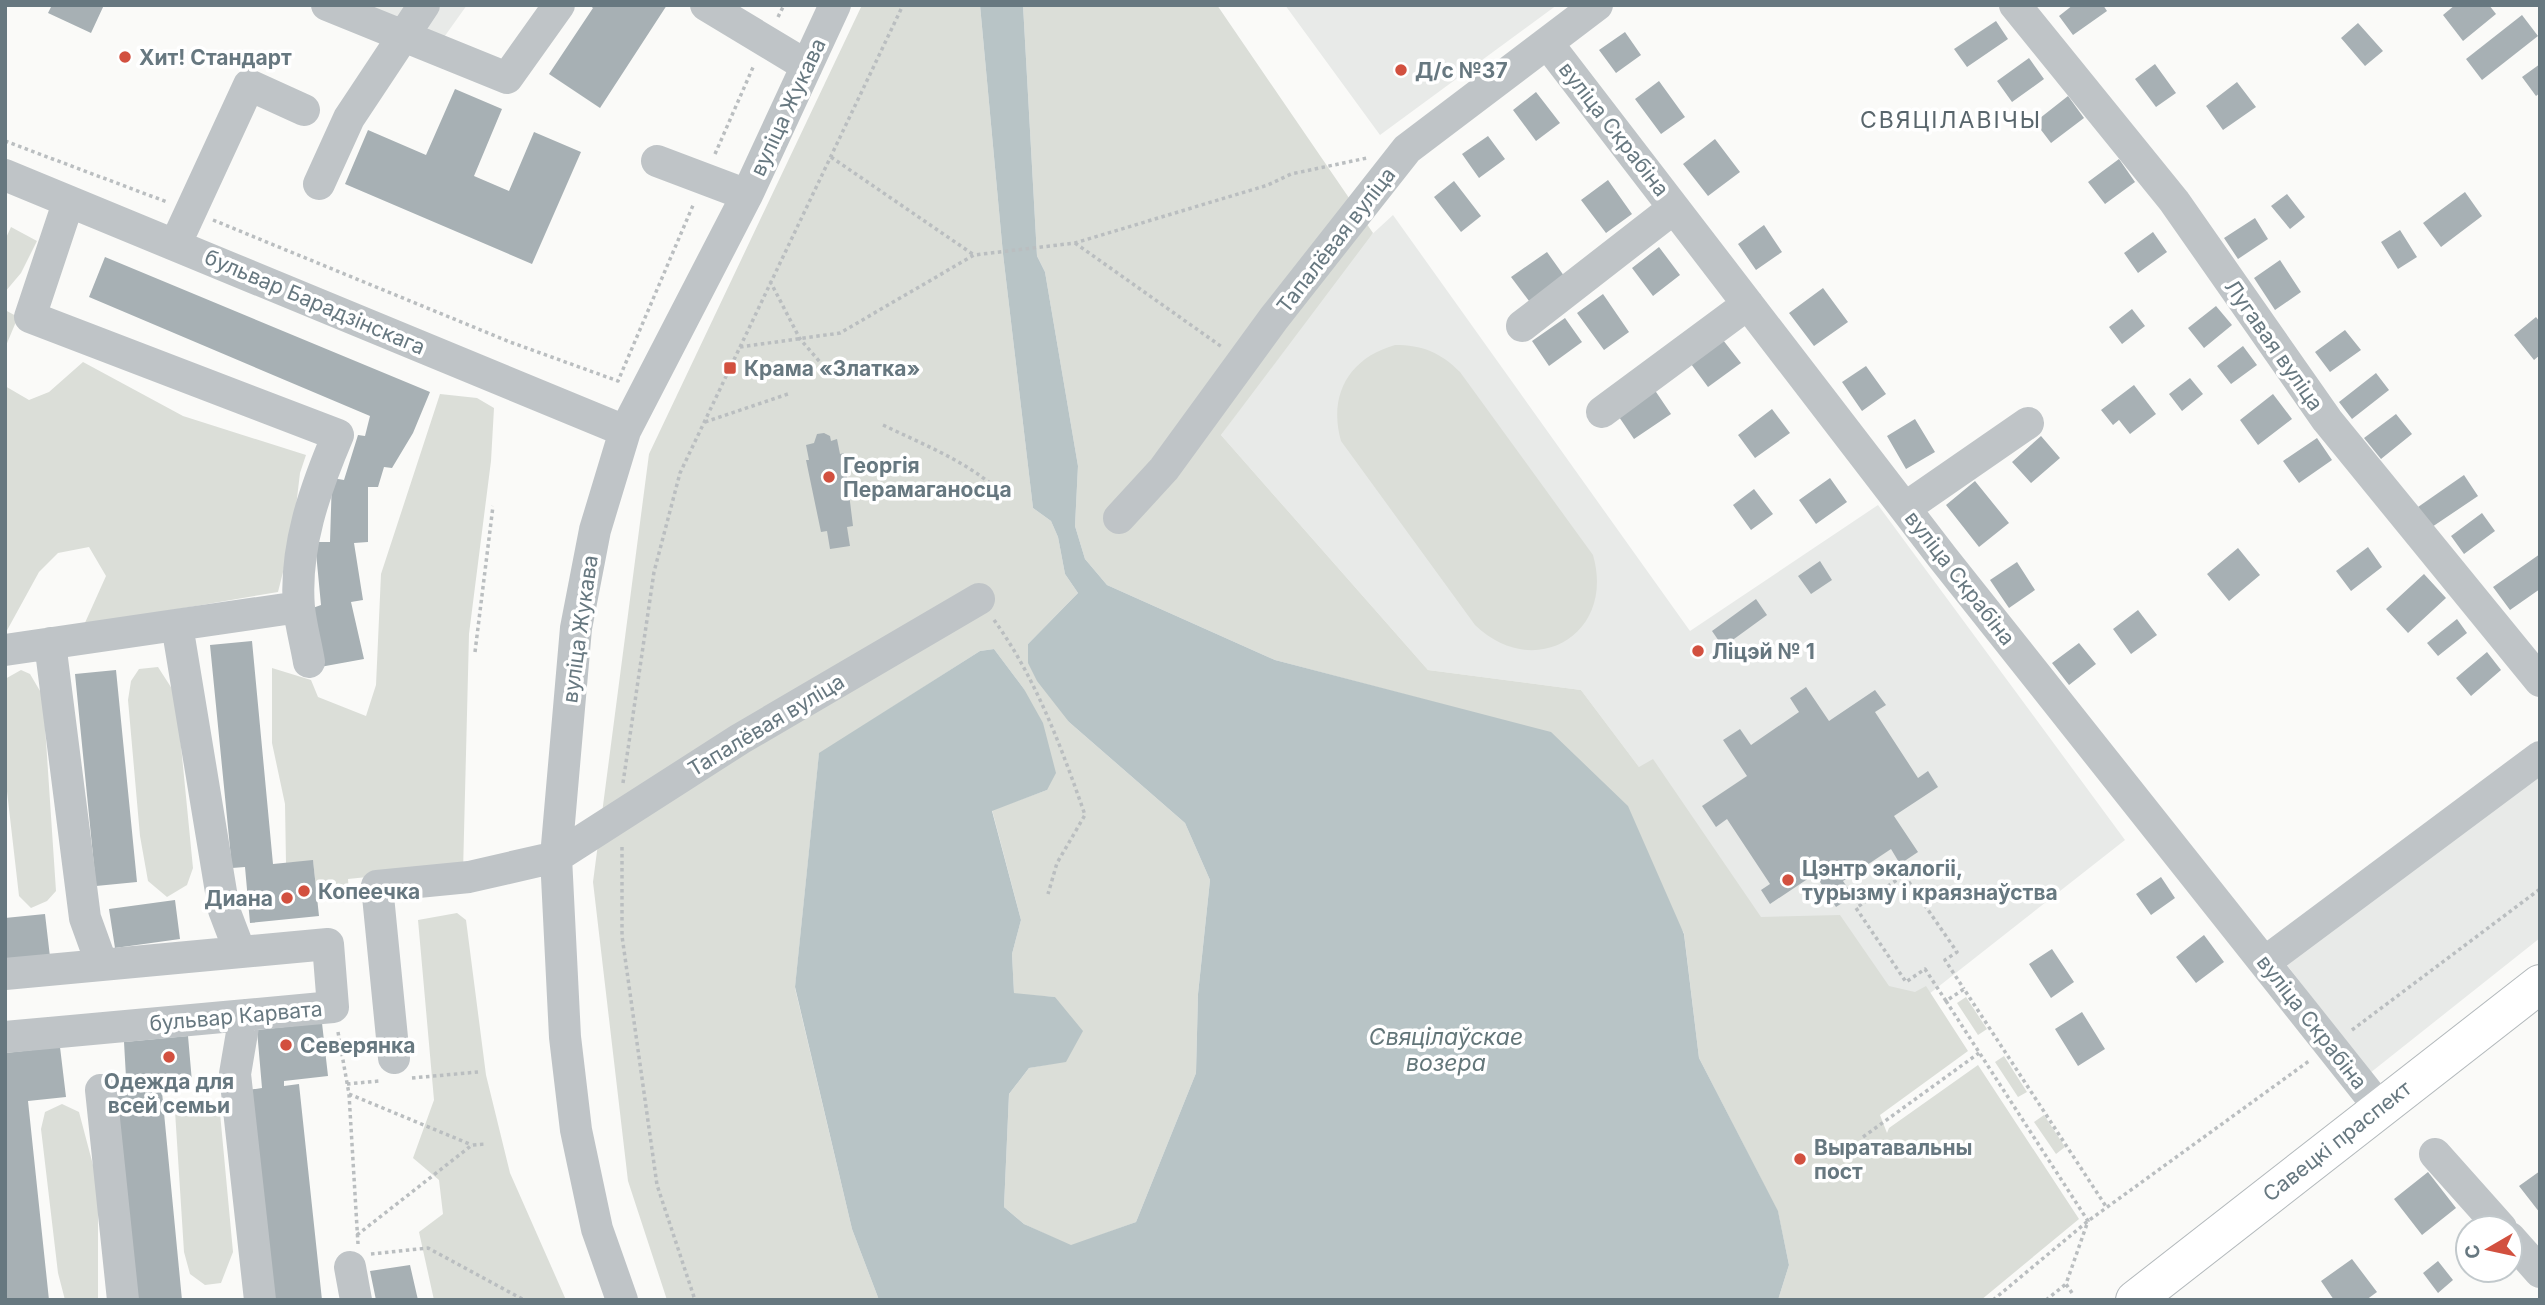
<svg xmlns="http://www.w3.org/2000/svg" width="2545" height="1305" font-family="Inter,sans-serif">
<rect width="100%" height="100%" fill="#fafaf8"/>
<!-- built -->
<path fill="#e8eae8" d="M354 5H467L442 40Z
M1285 5H1557L1380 135Z
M1393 215 1690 631 1878 505 2125 840 1854 1053 1581 690 1428 670 1221 435 1355 250Z
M2540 767V938L2370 1073 2287 965Z"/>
<!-- green -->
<path fill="#dbded8" d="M862 5H980L1003 254 1033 508 1051 521 1058 537 1065 574 1078 593 1028 644 1069 722 1185 823 1210 880 1198 994 1196 1073 1136 1222 1071 1246 1024 1224 1004 1207 1009 1094 1029 1068 1066 1061 1055 997 1014 994 1012 954 1021 920 992 810 1047 790 1024 689 994 649 980 651 819 754 795 988 852 1229 879 1300H667L628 1181 593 882 649 454Z
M1023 5H1217L1373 233 1221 435 1428 670 1581 690 1639 767 1653 759 1761 917 1840 915 1889 986 1915 992 1926 986 1968 1051 1880 1115 1887 1133 1889 1128 1978 1065 2079 1219 1981 1300H1778L1789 1265 1778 1212 1699 1058 1684 933 1551 733 1275 660 1107 585 1085 559 1075 526 1078 466 1045 272 1037 256Z
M11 227 37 241 21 273 5 292V240Z
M5 310 18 317 5 348Z
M1395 345C1422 345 1440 352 1460 372L1593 555C1616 635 1534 682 1475 625L1341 441C1328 395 1349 358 1395 345Z
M83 362 183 416 306 455 300 473 293 532 278 592 84 625 106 576 89 547 58 553 39 572 5 634V386L29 400 49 392Z
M440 394 477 398 494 408 491 461 469 634 463 873H406L348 879 349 893 317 896 313 861 286 863 285 804 272 743V668L311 680 318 697 366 716 376 685 381 574Z
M158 667 176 695 193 868 187 885 167 897 148 881 140 836 128 700 131 681 139 669Z
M21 670 30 674 43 696 56 891 47 901 31 908 19 896 5 774V679Z
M457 913 466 920 486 1075 510 1173 566 1300H434L419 1232 443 1214 439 1180 413 1158 434 1100 418 920Z
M1966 997 1987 1029 1978 1035 1957 1003Z
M2004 1056 2027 1092 2018 1097 1995 1062Z
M187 1103H203L220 1113 233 1252 221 1283 205 1285 190 1274 184 1252 175 1111Z
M62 1104 79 1112 98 1184V1300H65L58 1273 41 1129 45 1112Z
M2044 1115 2065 1147 2056 1154 2034 1122Z"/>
<!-- water -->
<path fill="#b8c4c6" d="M980 5H1023L1037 256 1045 272 1078 466 1075 526 1085 559 1107 585 1275 660 1551 732 1628 806 1684 934 1699 1058 1778 1211 1789 1265 1778 1300H879L852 1229 795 987 819 753 980 651 994 649 1024 689 1043 723 1056 773 1047 790 992 811 1021 920 1012 954 1014 993 1055 997 1083 1031 1066 1062 1029 1068 1009 1094 1004 1207 1024 1224 1071 1245 1136 1222 1196 1073 1198 994 1210 880 1185 823 1069 722 1037 681 1028 663V644L1078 593 1065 574 1058 537 1051 521 1033 508 1003 254Z"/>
<!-- building -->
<path fill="#a7b0b4" d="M52 5H104L91 33 48 13Z
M589 5H667L600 108 549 74 593 8Z
M2073 5H2103L2107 11 2073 35 2059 16Z
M2455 5H2489L2496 14 2463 41 2443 15Z
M2522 15 2538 36 2482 80 2466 59Z
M1996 21 2008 39 1967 67 1954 49Z
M2358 23 2383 51 2365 66 2341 38Z
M1625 32 1641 55 1616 73 1599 50Z
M2029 58 2044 79 2012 102 1997 81Z
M2155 64 2176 93 2156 107 2135 79Z
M2540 64V93L2536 96 2522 77Z
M1659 81 1685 117 1661 134 1635 99Z
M2237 82 2256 107 2223 130 2206 106Z
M455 89 502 109 474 176 509 191 534 132 581 152 532 264 345 184 368 130 426 155Z
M1536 92 1560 123 1536 141 1513 110Z
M2068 96 2084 118 2051 143 2035 122Z
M1488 136 1505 159 1479 178 1462 154Z
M1715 139 1740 172 1708 196 1683 164Z
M2119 159 2135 182 2105 204 2088 182Z
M1608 180 1632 214 1606 233 1581 200Z
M1454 181 1481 216 1461 232 1434 197Z
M2465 192 2482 216 2441 247 2423 223Z
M2287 194 2305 217 2290 229 2271 206Z
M2255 218 2268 239 2238 259 2224 238Z
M1764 225 1782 252 1756 270 1738 244Z
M2400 230 2417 257 2398 269 2381 242Z
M2153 232 2167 252 2138 273 2124 253Z
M1659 247 1680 275 1653 296 1632 268Z
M1547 252 1567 280 1532 305 1511 277Z
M105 257 430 392 413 433 392 468 384 467 378 487H368V542L354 543 363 600 351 602 364 659 320 667 310 609 321 605 315 542H330L332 478 344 480 358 435 365 436 370 416 89 297Z
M2280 260 2301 292 2275 310 2254 278Z
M1823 288 1848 322 1814 346 1789 313Z
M1603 294 1629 332 1604 350 1577 313Z
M2216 306 2232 325 2204 348 2188 328Z
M2132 309 2145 326 2122 344 2109 327Z
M2536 317 2540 322V355L2534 360 2514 335Z
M1565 318 1582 342 1549 366 1532 341Z
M2345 330 2361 350 2330 372 2315 352Z
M1723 340 1741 363 1708 387 1691 364Z
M2243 346 2257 365 2231 384 2217 366Z
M1866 366 1886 394 1862 411 1842 382Z
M2376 373 2389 390 2352 419 2339 402Z
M2190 378 2203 394 2182 411 2169 394Z
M2134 385 2156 414 2130 434 2119 420 2113 425 2101 410Z
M1654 389 1671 414 1634 439 1617 414Z
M2273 394 2292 419 2258 445 2240 420Z
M1772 409 1790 433 1755 458 1738 435Z
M2396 414 2412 434 2381 459 2364 438Z
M1915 419 1935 452 1906 469 1887 436Z
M824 433 830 436 831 441 837 439 840 454 844 453 853 526 847 527 850 546 830 549 827 531 821 532 806 460H809L806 445 814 443 817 434Z
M2041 436 2060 458 2031 483 2012 462Z
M2317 438 2332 460 2299 483 2283 461Z
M2464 475 2478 496 2432 527 2418 507Z
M1830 478 1847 502 1816 524 1799 500Z
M1975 481 2009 523 1979 547 1946 505Z
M1754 489 1773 514 1751 530 1733 505Z
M2482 513 2495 531 2464 554 2451 536Z
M2368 547 2382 567 2351 591 2336 571Z
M2238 548 2260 575 2229 601 2207 574Z
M2540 554V589L2510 610 2493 587Z
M1820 561 1832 580 1811 594 1798 576Z
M2017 562 2035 590 2009 608 1990 580Z
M2424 574 2446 598 2408 633 2386 609Z
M1756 599 1767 615 1723 647 1712 631Z
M2138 610 2157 635 2131 654 2113 629Z
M2457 619 2467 633 2438 656 2427 643Z
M252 641 273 864 313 860 319 916 250 923 245 867 232 868 210 645Z
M2079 643 2096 664 2069 685 2052 663Z
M2487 652 2501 670 2471 696 2456 678Z
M116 670 137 882 96 886 75 674Z
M1806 687 1829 721 1875 690 1886 705 1875 712 1918 778 1928 771 1938 787 1894 816 1918 852 1900 864 1891 849 1843 881 1853 896 1836 907 1815 874 1770 904 1761 890 1770 884 1727 819 1716 827 1702 806 1747 776 1723 740 1740 729 1751 745 1799 712 1790 698Z
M2161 877 2175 898 2151 915 2136 894Z
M175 900 180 939 115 948 109 909Z
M45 914 50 957 5 961V918Z
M2204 935 2224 962 2196 983 2176 957Z
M2052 949 2074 982 2051 998 2029 964Z
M2082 1012 2105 1049 2078 1066 2055 1029Z
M322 1023 328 1076 284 1081V1086L299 1084 322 1300H271L248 1090 262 1088 257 1030Z
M188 1036 192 1082 153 1086 152 1093 162 1092 182 1300H131L112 1097 127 1095 124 1042Z
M60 1047 66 1097 28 1101 49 1300H5V1053Z
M1803 1153 1807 1159 1797 1165 1794 1158Z
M2540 1171V1213L2519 1186Z
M2428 1172 2456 1208 2422 1235 2394 1199Z
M2352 1259 2377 1292 2366 1300H2334L2321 1281Z
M2438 1261 2453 1280 2438 1293 2423 1273Z
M410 1265 418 1300H376L370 1271Z"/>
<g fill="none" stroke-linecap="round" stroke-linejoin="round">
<!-- major casing -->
<g stroke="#b3b9bc" stroke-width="40">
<path id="major" d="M2135 1300 2540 984"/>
</g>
<!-- path -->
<path stroke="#babec0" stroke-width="3.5" stroke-dasharray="3.5 3.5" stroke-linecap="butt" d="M778 17 784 5
M5 141 167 202
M715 154 754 65
M831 157 974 255
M213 220 510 342 618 381 694 203
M1075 243 1222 347
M770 281 800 339 833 377
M740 347 840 333 974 255 1075 243 1268 185 1291 174 1367 158
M705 422 788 394
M883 425C922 444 964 460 997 489
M994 620C1036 678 1062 749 1085 815L1057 863 1048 894
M475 652 493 506
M623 783 654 572 680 473 903 5
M622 847V936L657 1185 695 1300
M1946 1001 1925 969 1906 982 1856 908 1904 875 1957 952 1945 960 1964 989
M2352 1030 2540 889
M338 1032 349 1094 358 1244
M412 1078 478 1072
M347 1084 379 1081
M349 1094 472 1145
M1863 1137 1979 1053
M357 1235 472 1145 485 1144
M371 1254 428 1248 524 1300
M2072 1293 2066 1284 2088 1221 1946 1001 1964 989 2107 1208
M1993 1300 2088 1221 2309 1061
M2046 1300 2066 1284"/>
<!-- minor -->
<path stroke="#bfc4c7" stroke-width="32" d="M327 5 507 78 559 5
M706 5 807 66
M2015 5 2174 201 2327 420 2540 681
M1548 44 1943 558 2379 1107
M657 161 747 195
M5 175 625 431
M319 184 349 118 424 5
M68 203 30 317 338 435C315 489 294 548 299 608 301 626 306 644 309 662
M176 243 249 85 304 110
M1522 326 1674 208
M1602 412 1748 304
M1905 508 2028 423
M1119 518 1164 469 1274 318 1407 149 1597 5
M177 625 224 910 240 952
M50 643 85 918 102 965
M5 650 299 607
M2265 962 2540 757
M5 974 328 944 333 1007 5 1037
M245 1015 235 1074 260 1300
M394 1058 377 886 469 877 556 857 740 739 979 599
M101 1090 123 1300
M2435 1154 2501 1228
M2510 1238 2540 1272
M350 1267 356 1300
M622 1300 597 1229 576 1130 565 1037 556 857 576 628 595 530 625 431 747 195 835 5"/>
<!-- major -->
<use href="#major" stroke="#fff" stroke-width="38"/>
</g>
<!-- markers -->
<g fill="#d2503f" stroke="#fff" stroke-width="2.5">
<circle cx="125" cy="57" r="7"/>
<circle cx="1401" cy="70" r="7"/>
<rect x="723" y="361" width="14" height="14" rx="3.5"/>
<circle cx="829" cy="477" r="7"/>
<circle cx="1698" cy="651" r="7"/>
<circle cx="1788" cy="880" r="7"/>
<circle cx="304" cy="891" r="7"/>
<circle cx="287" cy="898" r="7"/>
<circle cx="286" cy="1045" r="7"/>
<circle cx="169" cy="1057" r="7"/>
<circle cx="1800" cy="1159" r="7"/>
</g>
<g text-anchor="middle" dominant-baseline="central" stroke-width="7" stroke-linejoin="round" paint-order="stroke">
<!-- poi labels -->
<g font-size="21" font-weight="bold" fill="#677880" stroke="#fff" text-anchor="start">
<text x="139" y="57">Хит! Стандарт</text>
<text x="1415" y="70">Д/с №37</text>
<text x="744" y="368">Крама «Златка»</text>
<text x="843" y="465">Георгія<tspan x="843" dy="24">Перамаганосца</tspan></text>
<text x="1712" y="651">Ліцэй № 1</text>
<text x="1802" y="868">Цэнтр экалогіі,<tspan x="1802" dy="24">турызму і краязнаўства</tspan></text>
<text x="318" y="891">Копеечка</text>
<text x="273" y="898" text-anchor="end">Диана</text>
<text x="300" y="1045">Северянка</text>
<text x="169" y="1081" text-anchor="middle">Одежда для<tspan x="169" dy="24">всей семьи</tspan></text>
<text x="1814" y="1147">Выратавальны<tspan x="1814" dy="24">пост</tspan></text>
</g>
<!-- street labels -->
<g font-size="21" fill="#677880" stroke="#fff">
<text transform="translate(788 107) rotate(-65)">вуліца Жукава</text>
<text transform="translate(1614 129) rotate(52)">вуліца Скрабіна</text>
<text transform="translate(1336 240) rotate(-52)">Тапалёвая вуліца</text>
<text transform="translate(315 302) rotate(23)">бульвар Барадзінскага</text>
<text transform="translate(2274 345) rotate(55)">Лугавая вуліца</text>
<text transform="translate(1960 578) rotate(52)">вуліца Скрабіна</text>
<text transform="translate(580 629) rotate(-82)">вуліца Жукава</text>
<text transform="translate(766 725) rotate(-31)">Тапалёвая вуліца</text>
<text transform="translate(236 1016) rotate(-5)">бульвар Карвата</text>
<text transform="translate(2312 1022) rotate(52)">вуліца Скрабіна</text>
<text transform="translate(2337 1141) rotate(-38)">Савецкі праспект</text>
</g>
<!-- neighbourhood labels -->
<g font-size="23" letter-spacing="2" fill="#59666c" stroke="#fff">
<text x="1951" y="120">СВЯЦІЛАВІЧЫ</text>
</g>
<!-- water labels -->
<g font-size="23" font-style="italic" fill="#637679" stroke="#fff">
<text x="1446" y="1037">Свяцілаўскае<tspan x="1446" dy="26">возера</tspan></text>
</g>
</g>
<!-- border -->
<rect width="2545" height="1305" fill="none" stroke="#677880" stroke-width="14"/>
<!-- north arrow -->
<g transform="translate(2489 1249) rotate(261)"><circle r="33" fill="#ffffff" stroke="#c2c9cc" stroke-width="2"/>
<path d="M0-5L12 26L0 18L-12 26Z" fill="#d2503f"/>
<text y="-10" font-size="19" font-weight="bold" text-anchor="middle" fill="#677880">С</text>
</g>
</svg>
